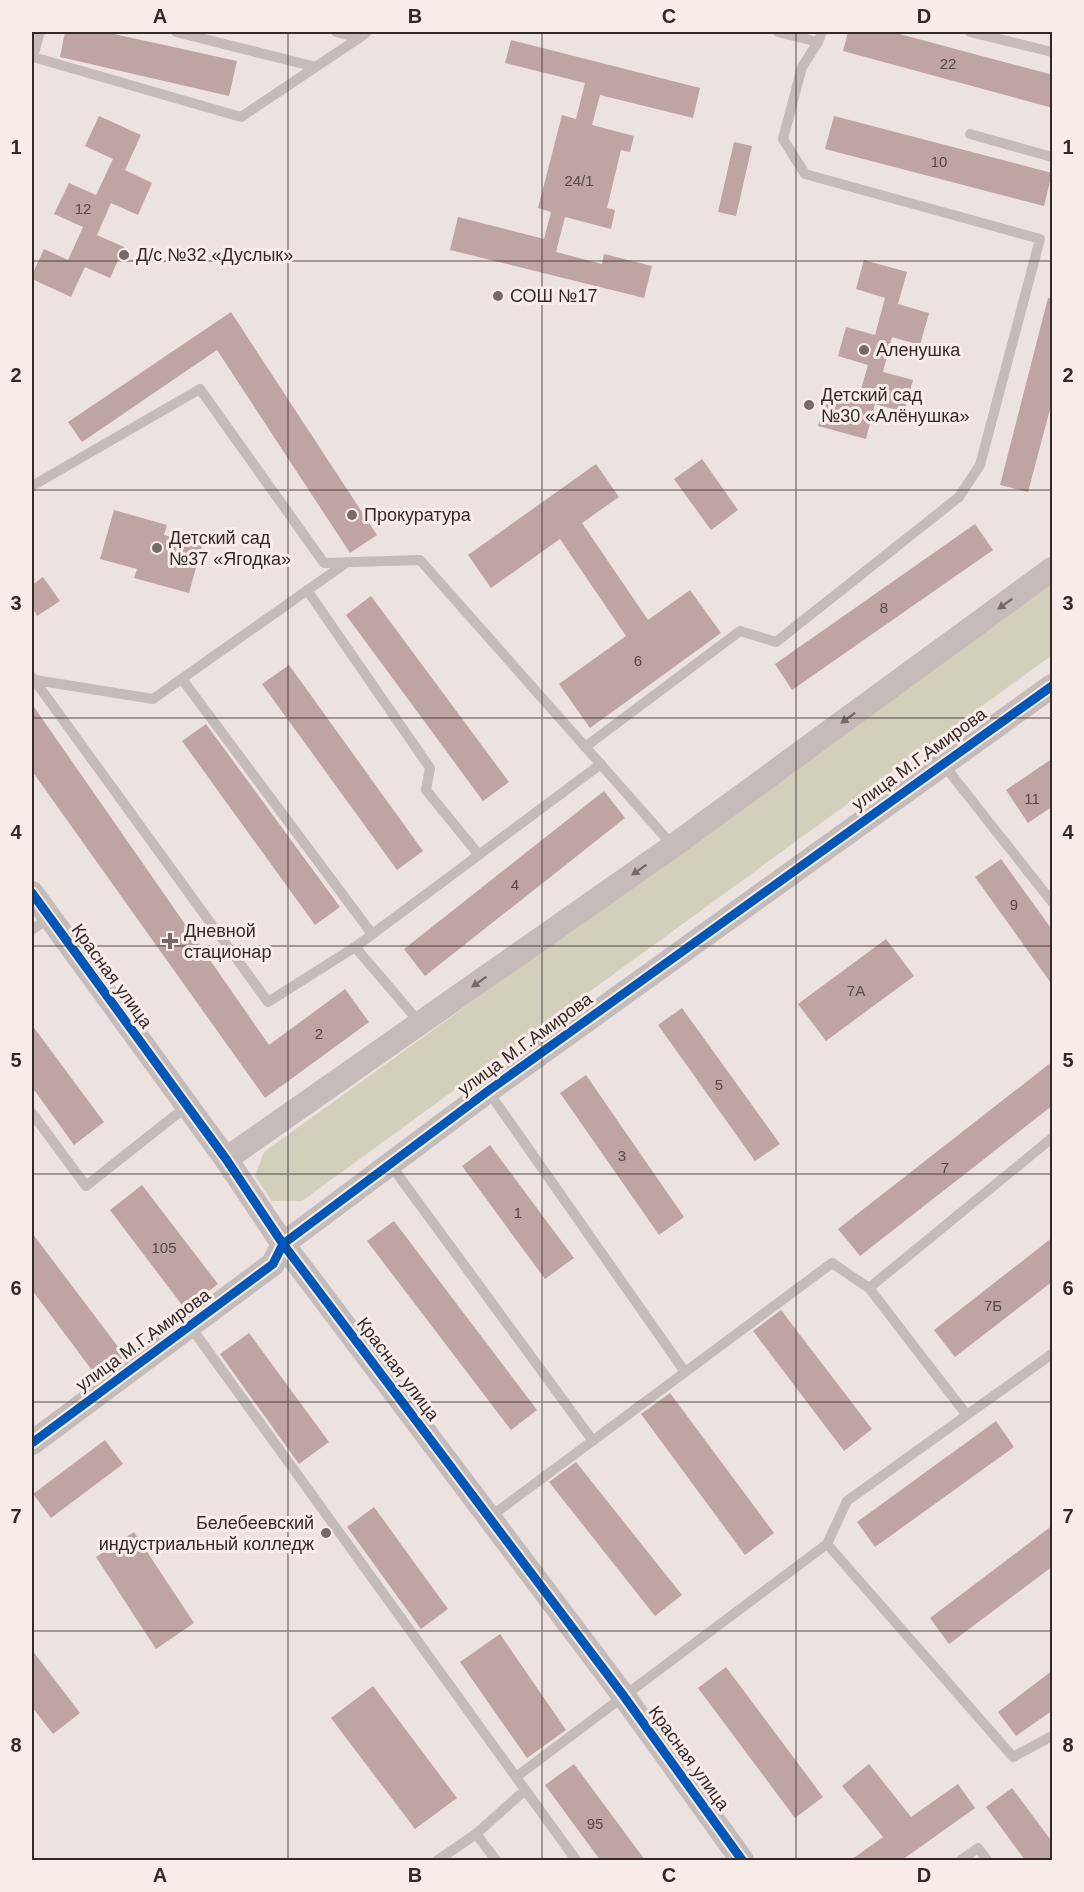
<svg xmlns="http://www.w3.org/2000/svg" width="1084" height="1892" font-family="Arial,sans-serif">
<rect width="100%" height="100%" fill="#ece3e0"/>
<!-- green -->
<path fill="#d2cfbb" d="M1052 583V655L302 1201H272L255 1176 264 1152Z"/>
<!-- building -->
<path fill="#bea4a3" d="M65 32H105L237 61 229 96 60 57Z
M848 32H892L1053 75V108L843 51Z
M511 40 700 88 693 118 600 95 592 125 634 136 630 152 621 150 607 208 615 210 611 229 565 217 556 252 602 264 604 254 652 266 644 298 450 250 458 217 544 239 551 212 538 208 562 115 576 119 585 83 505 63Z
M99 116 141 135 125 170 152 183 138 215 111 203 97 235 124 247 110 278 85 267 71 297 32 279V275L44 249 68 260 83 227 54 214 69 183 96 195 113 159 85 146Z
M834 116 1052 173 1044 206 825 149Z
M734 142 752 146 736 216 718 212Z
M864 260 907 272 898 304 929 313 920 345 892 337 883 372 913 380 904 412 875 404 866 439 818 426 827 395 857 403 868 365 838 356 846 327 875 335 885 298 856 289Z
M1048 298 1053 299V398L1028 492 1000 485Z
M231 312 377 535 350 553 217 350 82 442 68 422Z
M702 459 738 510 711 530 674 479Z
M596 464 619 497 582 523 648 620 690 590 721 633 590 728 559 684 626 636 560 539 491 588 468 555Z
M114 510 167 525 164 535 202 546 189 593 134 578 137 569 100 559Z
M975 524 993 550 792 690 775 664Z
M43 577 60 601 37 616 32 607V585Z
M371 596 509 782 483 801 346 615Z
M289 665 423 851 397 870 262 684Z
M32 704 269 1045 345 989 369 1022 265 1098 32 771Z
M206 724 340 907 315 925 182 741Z
M1053 758V806L1028 823 1006 790Z
M604 791 625 818 425 976 404 949Z
M1001 859 1053 931V986L975 877Z
M886 939 914 976 826 1041 798 1004Z
M682 1008 780 1144 755 1161 658 1025Z
M32 1025 104 1122 74 1145 32 1087Z
M1053 1061V1105L860 1256 838 1229Z
M586 1075 684 1217 659 1235 560 1093Z
M490 1145 574 1258 545 1279 462 1166Z
M142 1185 218 1284 185 1309 110 1210Z
M394 1221 537 1410 511 1430 367 1241Z
M32 1233 125 1356 97 1377 32 1290Z
M1053 1237V1281L955 1357 934 1330Z
M781 1310 872 1429 844 1451 753 1331Z
M249 1333 329 1442 299 1464 220 1354Z
M670 1393 774 1533 745 1555 641 1414Z
M996 1421 1014 1447 875 1547 857 1522Z
M105 1440 123 1464 51 1518 33 1494Z
M576 1462 682 1595 655 1616 549 1482Z
M374 1507 448 1609 421 1629 347 1527Z
M1053 1525V1566L949 1644 930 1618Z
M134 1532 194 1623 156 1649 96 1557Z
M500 1634 566 1730 527 1758 460 1662Z
M32 1650 80 1713 53 1734 32 1707Z
M726 1667 823 1797 795 1818 698 1688Z
M1053 1670V1710L1016 1736 998 1712Z
M373 1686 457 1798 415 1829 331 1718Z
M574 1764 645 1860H600L545 1785Z
M869 1764 911 1817 958 1784 975 1808 902 1860H851L883 1837 842 1786Z
M1012 1788 1053 1843V1860H1025L986 1807Z"/>
<g fill="none" stroke-linecap="round" stroke-linejoin="round">
<!-- service -->
<path stroke="#c5bcb9" stroke-width="10" d="M40 32 33 57 241 117 359 38
M176 32 316 67
M336 32 359 38 367 32
M778 32 818 42 822 32
M970 32 1052 52
M970 134 1052 157
M32 486 200 389 324 563 420 560 673 846
M307 590 430 768 426 790 479 855
M32 677 268 1002 355 947
M182 679 372 934
M35 680 153 699 346 563
M585 747 740 631 776 642 959 497 980 465 1040 239 805 174 783 139 802 67 818 42
M943 764 1052 902
M32 930 49 918
M420 1023 355 947 601 764
M488 1091 685 1372
M32 1113 86 1186 187 1106
M390 1164 593 1441
M869 1288 1052 1138
M190 1326 516 1777
M490 1517 832 1263 869 1288 966 1414
M827 1544 847 1501 1052 1354
M438 1860 476 1834
M496 1860 476 1834 525 1790
M576 1860 516 1777 827 1544 1013 1757 1052 1736
M961 1860 978 1848 987 1860"/>
<!-- tertiary -->
<path stroke="#c5bcb9" stroke-width="24" d="M32 893 226 1159 283 1244 623 1695 742 1860
M226 1159 673 846 1052 569
M32 1443 273 1264 283 1244 488 1091 1052 686"/>
<!-- cycleway casing -->
<g stroke="#f8ece8" stroke-width="13">
<path id="cycleway" d="M32 893 226 1159 283 1244 623 1695 742 1860
M32 1443 273 1264 283 1244 488 1091 1052 686"/>
</g>
<!-- cycleway -->
<use href="#cycleway" stroke="#0057b8" stroke-width="9"/>
</g>
<!-- one-way arrows -->
<defs><path id="oneway-solid" d="M-6-.8H1V-3.2L6.5 0L1 3.2V.8H-6Z" transform="scale(1.5)"/></defs>
<g fill="#766b69">
<use href="#oneway-solid" transform="translate(1005 604) rotate(144)"/>
<use href="#oneway-solid" transform="translate(848 718) rotate(144)"/>
<use href="#oneway-solid" transform="translate(639 870) rotate(145)"/>
<use href="#oneway-solid" transform="translate(479 982) rotate(145)"/>
</g>
<!-- grid -->
<path fill="none" stroke="#352928" stroke-width="1.5" stroke-opacity="0.55" d="M288 32V1860M542 32V1860M796 32V1860M32 261H1052M32 490H1052M32 718H1052M32 946H1052M32 1174H1052M32 1402H1052M32 1631H1052"/>
<!-- markers -->
<g fill="#756a68" stroke="#f8ece8" stroke-width="2">
<circle cx="124" cy="255" r="6"/>
<circle cx="498" cy="296" r="6"/>
<circle cx="864" cy="350" r="6"/>
<circle cx="809" cy="405" r="6"/>
<circle cx="352" cy="515" r="6"/>
<circle cx="157" cy="548" r="6"/>
<path d="M167 932h6v6h6v6h-6v6h-6v-6h-6v-6h6z"/>
<circle cx="326" cy="1533" r="6"/>
</g>
<g text-anchor="middle" dominant-baseline="central" stroke-width="6" stroke-linejoin="round" paint-order="stroke">
<!-- number labels -->
<g font-size="15" fill="#574847">
<text x="948" y="63">22</text>
<text x="939" y="161">10</text>
<text x="579" y="180">24/1</text>
<text x="83" y="208">12</text>
<text x="884" y="607">8</text>
<text x="638" y="660">6</text>
<text x="1032" y="798">11</text>
<text x="515" y="884">4</text>
<text x="1014" y="904">9</text>
<text x="856" y="990">7А</text>
<text x="319" y="1033">2</text>
<text x="719" y="1084">5</text>
<text x="622" y="1155">3</text>
<text x="945" y="1167">7</text>
<text x="518" y="1212">1</text>
<text x="164" y="1247">105</text>
<text x="993" y="1305">7Б</text>
<text x="595" y="1823">95</text>
</g>
<!-- poi labels -->
<g font-size="18" fill="#352928" stroke="#f8ece8" text-anchor="start">
<text x="136" y="255">Д/с №32 «Дуслык»</text>
<text x="510" y="296">СОШ №17</text>
<text x="876" y="350">Аленушка</text>
<text x="821" y="395">Детский сад<tspan x="821" dy="21">№30 «Алёнушка»</tspan></text>
<text x="364" y="515">Прокуратура</text>
<text x="169" y="538">Детский сад<tspan x="169" dy="21">№37 «Ягодка»</tspan></text>
<text x="184" y="931">Дневной<tspan x="184" dy="21">стационар</tspan></text>
<text x="314" y="1523" text-anchor="end">Белебеевский<tspan x="314" dy="21">индустриальный колледж</tspan></text>
</g>
<!-- street labels -->
<g font-size="18" fill="#352928" stroke="#f8ece8">
<text transform="translate(919 759) rotate(-36)">улица М.Г.Амирова</text>
<text transform="translate(112 976) rotate(54)">Красная улица</text>
<text transform="translate(525 1044) rotate(-36)">улица М.Г.Амирова</text>
<text transform="translate(143 1340) rotate(-36)">улица М.Г.Амирова</text>
<text transform="translate(398 1369) rotate(53)">Красная улица</text>
<text transform="translate(689 1758) rotate(54)">Красная улица</text>
</g>
</g>
<!-- border -->
<rect width="1084" height="1892" fill="none" stroke="#f8ece8" stroke-width="66"/>
<rect x="33" y="33" width="1018" height="1826" fill="none" stroke="#352928" stroke-width="2"/>
<g font-size="20" text-anchor="middle" font-weight="bold" fill="#352928">
<text x="160" y="23">A</text>
<text x="415" y="23">B</text>
<text x="669" y="23">C</text>
<text x="924" y="23">D</text>
<text x="16" y="154">1</text>
<text x="1068" y="154">1</text>
<text x="16" y="382">2</text>
<text x="1068" y="382">2</text>
<text x="16" y="610">3</text>
<text x="1068" y="610">3</text>
<text x="16" y="839">4</text>
<text x="1068" y="839">4</text>
<text x="16" y="1067">5</text>
<text x="1068" y="1067">5</text>
<text x="16" y="1295">6</text>
<text x="1068" y="1295">6</text>
<text x="16" y="1523">7</text>
<text x="1068" y="1523">7</text>
<text x="16" y="1752">8</text>
<text x="1068" y="1752">8</text>
<text x="160" y="1882">A</text>
<text x="415" y="1882">B</text>
<text x="669" y="1882">C</text>
<text x="924" y="1882">D</text>
</g>
</svg>
